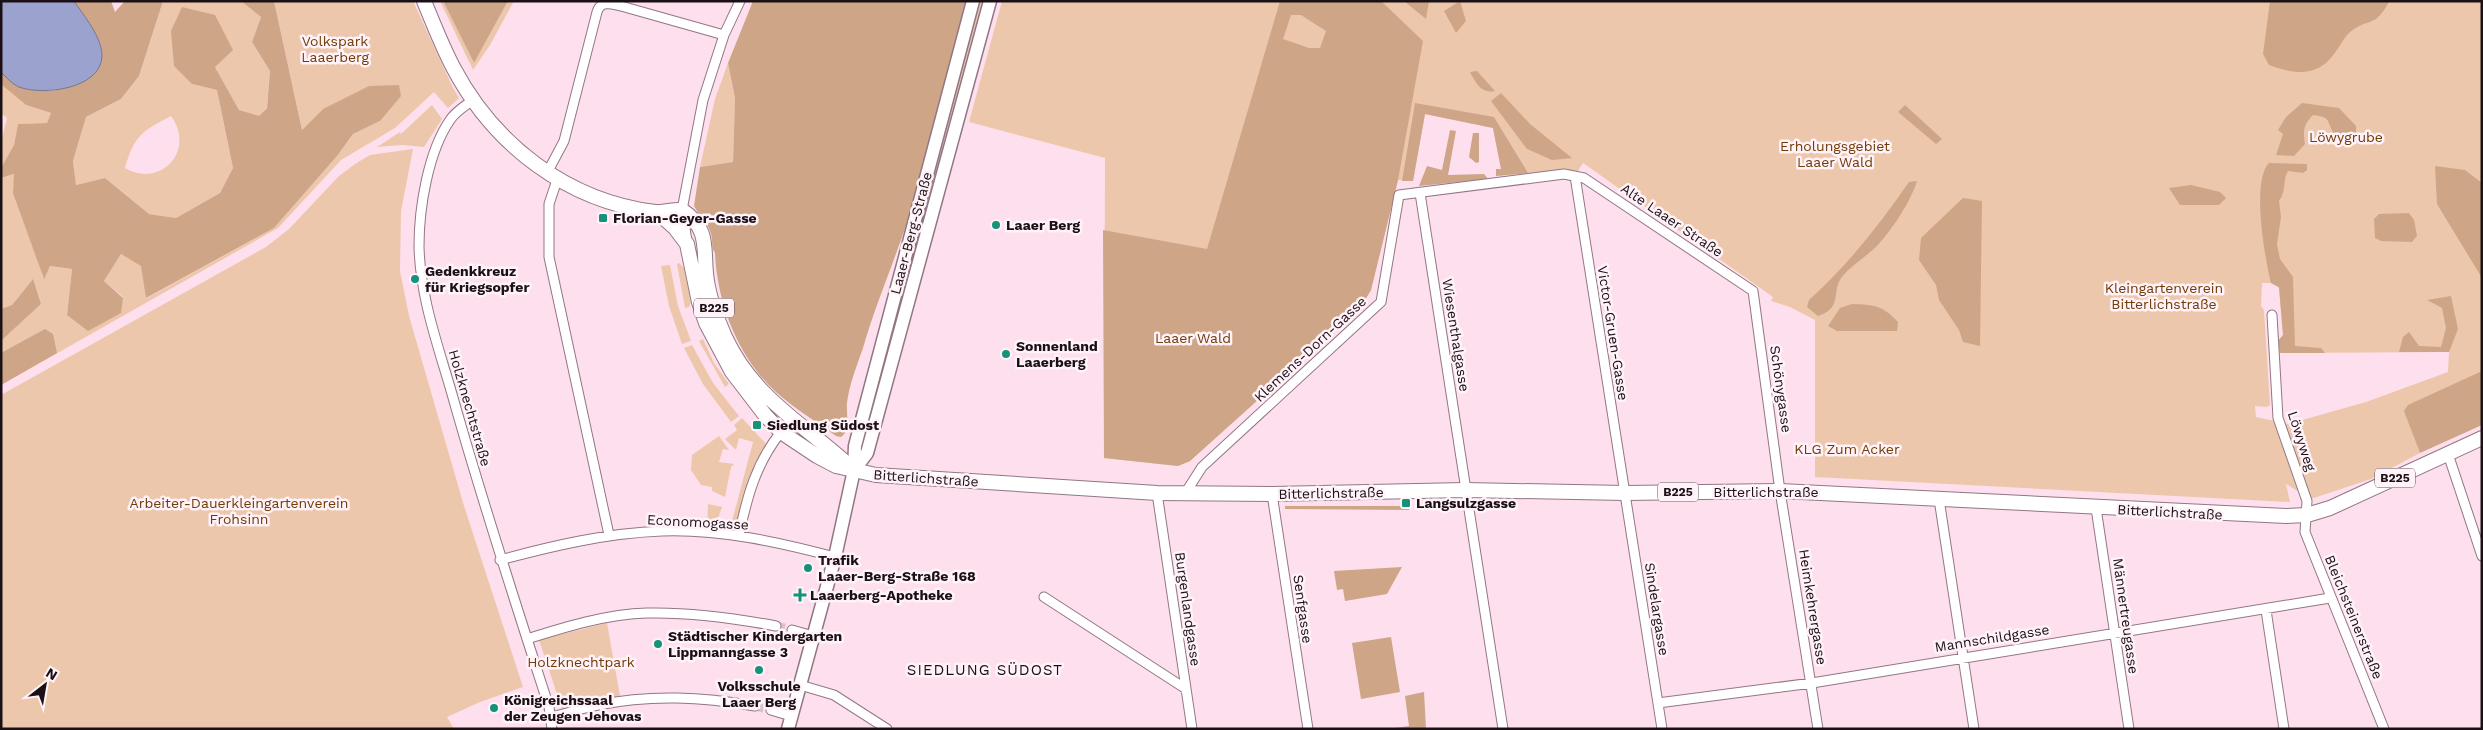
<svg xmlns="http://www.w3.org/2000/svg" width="2483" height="730" font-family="'Work Sans',sans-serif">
<rect width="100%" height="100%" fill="#fedfed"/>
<!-- green -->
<path fill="#edc7ab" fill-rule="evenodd" d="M163 1H241L261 17 252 42 270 71 267 107 259 117 239 110 215 67 192 84 217 90 233 168 220 193 176 218 149 214 105 178 76 185 73 161 86 117 121 99 139 76ZM171 116C196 150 161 189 125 168 134 136 142 131 171 116Z
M274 1H413L453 88 459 98 448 108 434 92 395 128 341 160 278 228 1 385V341L41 304 32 280 12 305 1 309V178L14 174 43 278 50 266 72 269 67 315 123 297 104 281 121 254 141 265 147 298 274 228 337 156 353 134 380 121 323 109 302 130Z
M440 1H443L474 63 508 1H514L490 45 473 70Z
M980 1H983L875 400 890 331Z
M1002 1H2482V425L2405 411 2420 453 2371 479 2311 499 2286 484 2290 502 1815 477V320L1790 307 1771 301 1773 297 1583 163 1578 171 1561 170 1496 176V169H1501L1493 128 1425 114 1413 181 1398 180 1371 290 1360 308 1190 461 1178 466 1104 458 1105 158 969 122ZM2262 283H2271L2279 288 2283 335 2278 341 2280 353 2449 352 2448 372 2366 402 2288 424 2256 417 2255 406 2267 407 2270 405 2264 310 2261 306Z
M728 63 735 98 733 162 700 167 715 99Z
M1 84 26 105 51 113 47 123 18 124 14 145 1 168V143L7 118 1 113Z
M432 105 442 119 424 147 403 145 377 147 400 132 401 134Z
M413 149 401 211 400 271 409 316 464 506 523 687 480 702 447 717 454 729H1V395L266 247 289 229 339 176 355 164 370 155Z
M679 263 684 268 691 302 689 307 685 308 677 264Z
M670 265 678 306 691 341 682 344 669 306 661 266Z
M703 339 714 363 729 384 725 387 699 341Z
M692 345 713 383 739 416 731 422 703 384 684 348Z
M742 418 767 445 751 473 737 526 731 531 707 530 708 504 722 507 717 521 731 525 753 442 739 438 736 450 725 439 737 430 734 425Z
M719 436 729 450 723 449 719 462 734 464 731 467 725 497 712 491V487L701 485 691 470 692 455Z
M607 623 620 696 562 709 539 640Z"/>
<!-- forest -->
<path fill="#cea587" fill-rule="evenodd" d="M74 1H111L115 12 125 1H163L139 76 121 99 86 117 73 161 76 185 105 178 149 214 176 218 220 193 233 168 217 90 192 84 174 66 171 31 182 7 215 15 233 50 215 67 239 110 259 116 267 108 270 71 252 42 261 17 241 1H274L302 130 323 109 369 86 399 85 401 96 380 121 353 134 337 156 274 228 146 298 141 266 121 254 104 281 123 298 121 313 88 331 67 315 72 269 50 266 44 279 13 193 14 174 1 178V168L14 145 18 124 47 123 51 113 26 105 2 85 1 72 17 86 52 91 84 80 98 40Z
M443 1H508L474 63Z
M753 1H966C946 79 930 161 902 237 889 274 874 310 863 348 857 365 849 385 847 403 846 415 851 431 841 437L836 436C817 422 795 409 777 393 739 359 717 304 715 253 711 247 713 241 711 234 708 222 699 216 694 206L700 167 733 162 735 98 728 63Z
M1280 1H1381L1423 41 1398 180 1371 290 1360 308 1190 461 1178 466 1104 458 1103 230 1207 249ZM1291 15H1301L1326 31 1320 48H1309L1283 39Z
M1404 1H1429L1426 19Z
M1460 1 1466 21 1456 33 1444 11Z
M2270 1H2387L2389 2C2374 29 2369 17 2350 32 2344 37 2339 48 2334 54 2317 78 2293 74 2269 65L2263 54Z
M1477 71 1495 91C1481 94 1476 83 1470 72Z
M1501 93 1530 124 1572 158 1552 160 1527 149 1491 101Z
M1415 103 1494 117 1528 173 1496 176V169H1501L1493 128 1425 114 1413 181H1402Z
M2302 103 2339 108 2356 126V134L2352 138 2335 135C2326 123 2333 117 2313 115 2303 125 2303 131 2305 144L2294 156 2276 155 2283 134 2278 130 2286 117Z
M1905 105 1942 139 1936 144 1898 112Z
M1450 130 1456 131 1448 175 1484 174 1488 179 1419 186 1427 166 1442 170Z
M1473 133H1479V162L1476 163 1469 157Z
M2269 163 2307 164V170L2303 173 2288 171C2282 181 2287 190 2279 201L2281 217 2277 244 2280 259 2293 277 2295 346 2321 348 2325 353H2280L2278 341 2283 335 2279 287 2271 283C2265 259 2251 181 2269 163Z
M2435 166 2465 170 2482 183V278L2437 204Z
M1917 181C1911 201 1892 230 1877 246 1867 256 1846 269 1840 280 1832 294 1842 308 1818 316L1807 307 1809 300C1848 265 1879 225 1909 182Z
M2191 185 2220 192 2226 198 2219 205H2180L2169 188Z
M1963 198 1982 201 1980 346 1963 342 1959 330 1939 300 1936 285 1919 260 1921 238Z
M2409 213 2414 220 2417 236 2412 242 2381 241 2375 238 2374 219 2379 214Z
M33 279 41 304 1 341V309L12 305Z
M2451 296 2458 329 2449 352H2399L2403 337 2409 332 2419 346 2441 347 2446 328 2442 308 2427 300Z
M1852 304C1875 305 1882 305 1898 322L1897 331H1837L1828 326 1840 308Z
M45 329 53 334 57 353 1 385V353Z
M2482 371V425L2420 453 2404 411 2408 405Z
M1285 506H1409V510L1285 509Z
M1402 567 1387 594 1345 601 1343 589 1337 590 1334 571Z
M1391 637 1400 692 1361 699 1352 643Z
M1424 692 1426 729H1388L1409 726 1405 696Z"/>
<!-- water -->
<path fill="#9ca2ce" stroke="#757696" d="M1 1H74C84 16 102 37 102 56 101 89 43 96 19 87 12 84 6 77 1 72Z"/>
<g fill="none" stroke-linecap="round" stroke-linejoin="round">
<!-- minor-tunnel -->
<path stroke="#dcc0cd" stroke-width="9" stroke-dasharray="9 4.5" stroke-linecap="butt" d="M776 626 792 630
M755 706 771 710"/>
<!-- minor casing -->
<g stroke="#927683" stroke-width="11">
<path id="minor" d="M473 100C465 106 456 111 450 120 428 152 419 208 419 246 420 299 440 351 454 401 483 504 516 605 549 707L552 729
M547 173 564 141 597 12C601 0 611 4 621 6L724 35
M1575 176 1662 729
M557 180 549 204V257L609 535
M1420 193 1503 729
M687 241 682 210 703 100 724 35 740 1
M2272 315 2278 418 2307 501 2305 532 2384 729
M2448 454 2482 556
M1186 492 1202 467 1381 302 1399 195 1564 174 1584 178 1753 291 1780 491 1818 729
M1157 493 1192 729
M1272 494 1308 729
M1939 499 1974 729
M2096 508 2129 729
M739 535C747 497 756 463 781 432
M500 560C552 546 607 533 662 531 720 529 778 542 835 557
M1044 597 1186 689
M2266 610 2284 729
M792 630 813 636
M527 639C565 627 607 614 647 613 691 612 734 618 776 626
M800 685 834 695 887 729
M1658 703 1812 683 2330 598
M771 710 791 716
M550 717C566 714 582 708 598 705 652 694 702 697 755 706"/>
</g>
<!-- secondary casing -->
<g stroke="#927683" stroke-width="15">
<path id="secondary" d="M854 470 867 453 990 1
M788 729 835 557 854 470 855 446 973 1"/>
</g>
<!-- primary casing -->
<g stroke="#927683" stroke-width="16">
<path id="primary" d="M424 1C433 23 442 46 453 67 494 145 567 201 655 212 664 213 673 209 682 210 712 230 702 251 707 281 710 301 718 321 726 339 755 400 807 426 854 470
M657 212 675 228 687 244 699 302 706 323 732 372 765 415 781 432 817 456 836 466 876 475 1157 493 1272 494 1465 490 1625 493 1780 491 2286 516 2307 515 2330 508 2482 438"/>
</g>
<!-- minor -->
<use href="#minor" stroke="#fff" stroke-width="9"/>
<!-- secondary -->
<use href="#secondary" stroke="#fff" stroke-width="12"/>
<!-- primary -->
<use href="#primary" stroke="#fff" stroke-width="14"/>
</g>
<!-- markers -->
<g fill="#14927a" stroke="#fff2f8" stroke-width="2">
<rect x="598" y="213" width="10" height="10" rx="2.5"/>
<circle cx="996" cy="225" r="5"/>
<circle cx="415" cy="279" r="5"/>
<circle cx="1006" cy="354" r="5"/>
<rect x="752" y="420" width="10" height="10" rx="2.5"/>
<rect x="1401" y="498" width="10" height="10" rx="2.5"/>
<circle cx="808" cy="568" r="5"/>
<path d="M797.5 587.5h5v5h5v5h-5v5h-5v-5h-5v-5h5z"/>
<circle cx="658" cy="644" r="5"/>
<circle cx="759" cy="670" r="5"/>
<circle cx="494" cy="708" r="5"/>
</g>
<g text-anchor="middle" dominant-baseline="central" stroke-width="5" stroke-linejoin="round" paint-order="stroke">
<!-- shield labels -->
<g fill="#fff2f8" stroke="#5f5459" stroke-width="1">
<rect x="694" y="298.5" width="40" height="19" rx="4"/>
<rect x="2375" y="468.5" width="40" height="19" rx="4"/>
<rect x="1658" y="482.5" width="40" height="19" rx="4"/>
</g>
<g font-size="12" font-weight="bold" fill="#1a1015">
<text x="714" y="308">B225</text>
<text x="2395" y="478">B225</text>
<text x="1678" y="492">B225</text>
</g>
<!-- park labels -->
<g font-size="14" fill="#6f3b06" stroke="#fff2f8">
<text x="335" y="41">Volkspark<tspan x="335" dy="16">Laaerberg</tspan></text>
<text x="2346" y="137">Löwygrube</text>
<text x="1835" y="146">Erholungsgebiet<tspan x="1835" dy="16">Laaer Wald</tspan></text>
<text x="2164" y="288">Kleingartenverein<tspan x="2164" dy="16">Bitterlichstraße</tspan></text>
<text x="1193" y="338">Laaer Wald</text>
<text x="1847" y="449">KLG Zum Acker</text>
<text x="239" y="503">Arbeiter-Dauerkleingartenverein<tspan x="239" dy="16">Frohsinn</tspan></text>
<text x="581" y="662">Holzknechtpark</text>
</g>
<!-- poi labels -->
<g font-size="14" font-weight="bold" fill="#1a1015" stroke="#fff2f8" text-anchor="start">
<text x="613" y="218">Florian-Geyer-Gasse</text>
<text x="1006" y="225">Laaer Berg</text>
<text x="425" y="271">Gedenkkreuz<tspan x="425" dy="16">für Kriegsopfer</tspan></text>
<text x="1016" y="346">Sonnenland<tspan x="1016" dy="16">Laaerberg</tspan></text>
<text x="767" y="425">Siedlung Südost</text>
<text x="1416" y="503">Langsulzgasse</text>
<text x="818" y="560">Trafik<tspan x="818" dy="16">Laaer-Berg-Straße 168</tspan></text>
<text x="810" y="595">Laaerberg-Apotheke</text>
<text x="668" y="636">Städtischer Kindergarten<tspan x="668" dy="16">Lippmanngasse 3</tspan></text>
<text x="759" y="686" text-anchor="middle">Volksschule<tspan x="759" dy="16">Laaer Berg</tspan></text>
<text x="504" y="700">Königreichssaal<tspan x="504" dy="16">der Zeugen Jehovas</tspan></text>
</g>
<!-- street labels -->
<g font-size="14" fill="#1a1015" stroke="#fff2f8">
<text transform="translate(1672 220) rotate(34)">Alte Laaer Straße</text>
<text transform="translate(911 233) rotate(-75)">Laaer-Berg-Straße</text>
<text transform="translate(1613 333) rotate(81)">Victor-Gruen-Gasse</text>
<text transform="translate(1456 335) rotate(81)">Wiesenthalgasse</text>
<text transform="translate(1310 349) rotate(-43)">Klemens-Dorn-Gasse</text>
<text transform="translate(1781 389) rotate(82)">Schönygasse</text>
<text transform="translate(470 408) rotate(74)">Holzknechtstraße</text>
<text transform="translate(2302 441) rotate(72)">Löwyweg</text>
<text transform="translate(926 478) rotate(4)">Bitterlichstraße</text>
<text x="1766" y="492">Bitterlichstraße</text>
<text transform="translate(1331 493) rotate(-1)">Bitterlichstraße</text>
<text transform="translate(2170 512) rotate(3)">Bitterlichstraße</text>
<text transform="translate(698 522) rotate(3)">Economogasse</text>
<text transform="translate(1813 607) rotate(81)">Heimkehrergasse</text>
<text transform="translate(1188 609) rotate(82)">Burgenlandgasse</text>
<text transform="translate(1303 609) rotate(82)">Senfgasse</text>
<text transform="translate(1657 609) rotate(81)">Sindelargasse</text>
<text transform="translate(2126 616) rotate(82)">Männertreugasse</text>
<text transform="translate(2354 617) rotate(68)">Bleichsteinerstraße</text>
<text transform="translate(1992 638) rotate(-9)">Mannschildgasse</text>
</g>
<!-- neighbourhood labels -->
<g font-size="15" letter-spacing="1" fill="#1a1015" stroke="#fff2f8">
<text x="985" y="670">SIEDLUNG SÜDOST</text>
</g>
</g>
<!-- border -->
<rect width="2483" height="730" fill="none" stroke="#1a1015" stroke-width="5"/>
<!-- north arrow -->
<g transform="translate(45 685) rotate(31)" stroke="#fff2f8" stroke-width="4" paint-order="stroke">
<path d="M0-4L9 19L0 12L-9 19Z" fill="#1a1015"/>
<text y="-8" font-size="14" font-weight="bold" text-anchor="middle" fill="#1a1015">N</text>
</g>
</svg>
